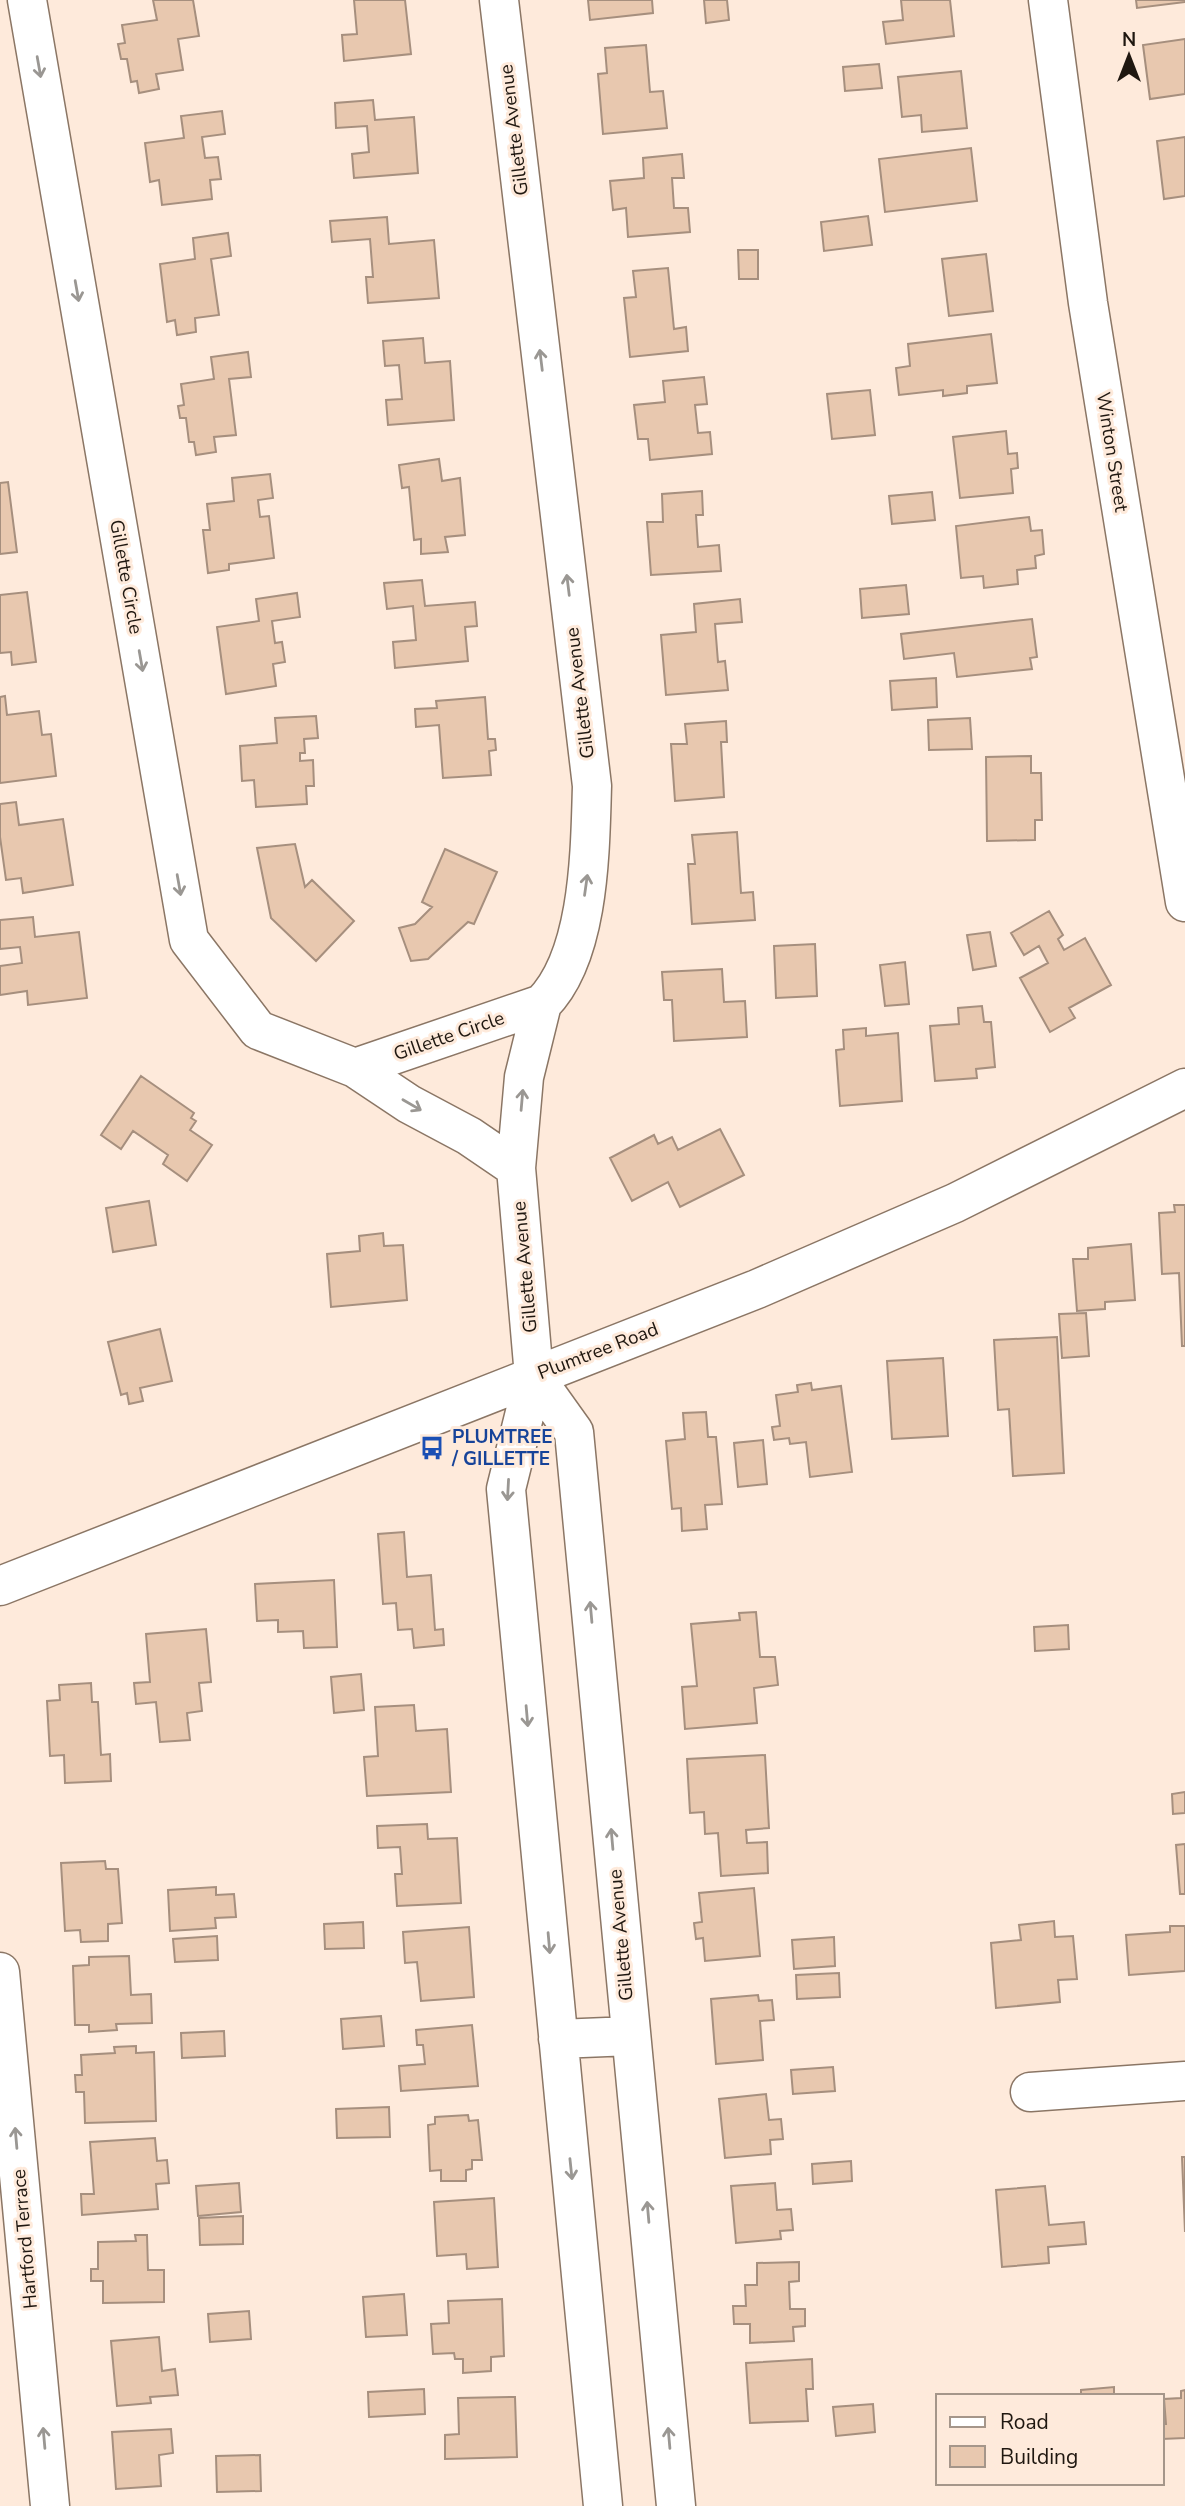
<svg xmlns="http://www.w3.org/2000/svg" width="1185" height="2506" font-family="'Nunito Sans',sans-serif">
<rect width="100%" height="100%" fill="#feeadb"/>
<!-- building -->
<path fill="#e8c8af" stroke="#a68f7e" stroke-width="2" d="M153 0H193L199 36 178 39 183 70 156 74 159 89 139 93 137 81 131 82 127 59H121L118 44 125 43 122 25 157 20Z
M354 0H405L411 54 344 61 342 35 357 34Z
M588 0H652L653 13 590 20Z
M704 0H727L729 20 706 23Z
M901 0H950L954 36 886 44 883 22 903 20Z
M1136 0H1185V2L1137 8Z
M1185 39V94L1150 99 1143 45Z
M646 45 650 92 663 91 667 128 603 134 598 74 607 73 605 48Z
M879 64 882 88 845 91 843 67Z
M961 71 967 128 922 132 921 115 902 117 898 77Z
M373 100 375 120 414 117 418 173 354 178 352 154 369 152 367 126 336 128 335 103Z
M222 111 225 134 202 137 205 158 218 157 221 179 210 180 212 199 162 205 159 180 150 182 145 143 184 138 181 116Z
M1185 137V196L1164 199 1157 141Z
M971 148 977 201 885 212 879 159Z
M682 154 684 178H672L674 208H688L690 232 628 237 626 208 613 210 610 181 644 178 643 158Z
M868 216 872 245 824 251 821 222Z
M387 217 389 244 434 240 439 298 368 303 366 277H373L370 239 332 242 330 221Z
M228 233 231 256 211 259 219 315 195 318 196 332 177 335 175 320 167 322 160 264 195 259 193 238Z
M738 250H758V279H739Z
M986 254 993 311 949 316 942 259Z
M668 268 674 329 686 327 688 351 630 357 624 298 636 297 633 271Z
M991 334 997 383 967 386V393L943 396V390L899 395 896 368 910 366 908 344Z
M423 338 425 363 450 361 454 420 388 425 386 400 402 399 399 365 385 366 383 341Z
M248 352 251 377 229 379 236 435 214 437 216 452 196 455 194 442H189L186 418H180L178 406 184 405 181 384 214 379 211 357Z
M704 377 707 404 695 405 698 433 710 432 712 454 650 460 648 439H638L634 405 665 402 663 381Z
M870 390 875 435 832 439 827 394Z
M1006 431 1008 454 1017 453 1018 468 1011 469 1013 493 960 498 953 437Z
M439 459 442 481 460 478 465 535 445 537 448 552 421 554V539L414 540 409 487 402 488 399 465Z
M270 474 273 498 258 500 260 517 269 516 274 558 229 564V570L208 573 203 530H210L207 504 234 501 232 478Z
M8 482 17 552 0 554V483Z
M702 491 703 515H696L698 547 719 545 721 571 651 575 647 522H663L662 494Z
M932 492 935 520 892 524 889 496Z
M1029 517 1031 531 1042 530 1044 554 1035 556 1036 568 1017 570 1018 584 984 588 983 576 961 578 956 526Z
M422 580 425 606 475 602 477 626 465 627 468 661 395 668 393 642 416 640 413 606 387 609 384 583Z
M906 585 909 614 862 618 860 589Z
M27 592 36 662 12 665 11 652 0 653V595Z
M297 593 300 617 272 621 275 643 282 642 285 662 273 664 276 686 226 694 217 627 259 621 256 599Z
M740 599 742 622 715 624 718 662 725 661 728 690 666 695 661 635 696 632 694 604Z
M1032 619 1037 657 1030 658 1032 669 957 677 954 653 904 659 901 634Z
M936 678 937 707 892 710 890 681Z
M5 696 7 715 39 711 42 735 51 734 56 776 0 783V697Z
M485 697 488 739H495L496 750 489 751 491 775 443 778 439 725 416 727 415 709 437 708 436 701Z
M316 716 318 738 304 739 305 753H300V761L313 760 314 786H306L307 804 256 807 254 780 242 781 240 746 277 743 275 718Z
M970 718 972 749 929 750 928 720Z
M726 721 727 742H721L724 797 675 801 671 744H687L685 724Z
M1031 756V773H1041L1042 820H1035V840L987 841 986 757Z
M16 802 19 825 63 819 73 885 23 893 21 878 6 880 0 837V804Z
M737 832 741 893 753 892 755 920 692 924 688 864H695L692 835Z
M295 844 305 887 312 880 354 921 316 961 271 918 257 848Z
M445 849 497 872 474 924 468 922 428 959 411 961 399 928 415 924 432 907 422 902Z
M1049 911 1063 935 1058 939 1064 950 1085 938 1111 985 1069 1008 1075 1018 1050 1032 1020 978 1048 963 1039 946 1024 955 1011 933Z
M33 917 35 937 79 932 87 998 28 1005 27 991 0 995V966L22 963 20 947 0 949V920Z
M990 932 996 966 973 970 967 935Z
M815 944 817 996 776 998 774 946Z
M905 962 909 1004 885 1006 880 965Z
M722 969 724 1002 745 1001 747 1037 674 1041 672 1000H664L662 972Z
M982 1006 984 1022H991L995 1067 976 1069 977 1078 935 1081 930 1026 959 1024 958 1008Z
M866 1028V1036L898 1033 902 1101 840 1106 836 1050 844 1049 843 1030Z
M141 1076 194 1113 191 1118 196 1121 190 1130 212 1145 187 1181 163 1164 168 1155 133 1131 121 1149 101 1135Z
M720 1129 744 1175 680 1207 668 1182 632 1201 610 1158 654 1135 658 1144 672 1137 678 1150Z
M149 1201 156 1245 113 1252 106 1208Z
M1174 1205H1185V1346H1182L1179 1273 1162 1274 1159 1213 1175 1212Z
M383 1233 384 1246 403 1245 407 1300 331 1307 327 1254 360 1251 359 1236Z
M1131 1244 1135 1300 1105 1302V1309L1077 1311 1073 1259H1088V1248Z
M1086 1313 1089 1356 1062 1358 1059 1314Z
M160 1329 172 1381 140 1388 143 1401 129 1404 127 1393 121 1395 108 1342Z
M1057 1337 1064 1473 1013 1476 1009 1409 998 1410 994 1340Z
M943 1358 948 1436 892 1439 887 1361Z
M811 1383 812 1390 841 1386 852 1472 810 1477 806 1442 790 1444 789 1438 774 1440 772 1427 780 1426 776 1395 798 1392 797 1385Z
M706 1412 708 1437H716L722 1504 705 1505 707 1529 682 1531 681 1508 672 1509 666 1441 685 1439 683 1413Z
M763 1440 767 1484 738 1487 734 1443Z
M404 1532 407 1577 431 1575 435 1630 443 1629 444 1645 414 1648 412 1629 398 1630 396 1603 383 1604 378 1534Z
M334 1580 337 1647 304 1648 303 1631 278 1632V1620L257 1621 255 1584Z
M756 1612 760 1657H775L778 1685 754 1688 757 1723 685 1729 682 1687 697 1686 691 1624 740 1620 739 1613Z
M1068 1625 1069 1649 1035 1651 1034 1627Z
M206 1629 211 1682 199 1683 202 1711 187 1713 190 1740 160 1742 156 1702 136 1704 134 1683 150 1682 146 1634Z
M361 1674 364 1710 334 1713 331 1677Z
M91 1683 92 1702H98L101 1755 110 1754 111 1781 65 1783 64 1755 50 1756 47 1701 60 1700 59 1685Z
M414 1705 416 1731 447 1729 451 1792 367 1796 364 1757 378 1756 375 1707Z
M765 1755 769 1828 746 1830 747 1843 767 1842 768 1873 721 1876 718 1833 705 1834 704 1812 690 1813 687 1759Z
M1185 1792V1813L1173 1814 1172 1794Z
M427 1824 428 1839 457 1838 461 1903 397 1906 395 1874H402L400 1847 378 1848 377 1826Z
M1185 1844V1894H1180L1176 1845Z
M105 1861 106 1869H118L122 1923 108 1924V1941L81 1942 80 1930 65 1931 61 1863Z
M216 1887V1895L234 1894 236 1917 215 1918 216 1928 170 1931 168 1890Z
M754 1888 760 1956 705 1961 703 1938 696 1939 694 1923 702 1922 699 1893Z
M1054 1921 1055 1937 1073 1936 1077 1979 1058 1980 1060 2002 996 2008 991 1943 1021 1940 1019 1925Z
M363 1922 364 1948 325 1949 324 1924Z
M1170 1926H1185V1971L1129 1975 1126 1935 1170 1932Z
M469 1927 474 1997 421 2001 417 1962 405 1963 403 1932Z
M217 1936 218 1960 175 1962 173 1939Z
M834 1937 835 1966 794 1969 792 1940Z
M129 1956 131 1995 151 1994 152 2023 116 2024 117 2030 89 2032V2025H75L73 1966 89 1965V1957Z
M839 1973 840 1997 797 1999 796 1975Z
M758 1995 759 2001 772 2000 774 2020 760 2021 763 2060 716 2064 711 1999Z
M381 2016 384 2046 343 2049 341 2019Z
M472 2025 478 2086 401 2091 399 2066 425 2064 423 2045H417L416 2030Z
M224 2031 225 2056 182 2058 181 2033Z
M136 2046V2053L154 2052 156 2121 85 2123 84 2092H76L75 2075H82L81 2055 115 2053 114 2047Z
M833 2067 835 2091 793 2094 791 2070Z
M766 2094 769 2120 781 2119 783 2139 770 2140 771 2154 725 2158 719 2099Z
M389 2107 390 2137 337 2138 336 2109Z
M468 2115 469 2121 478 2120 482 2160H472V2169L466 2170V2181H441V2170L430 2171 428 2125 435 2124V2117Z
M155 2138 157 2161 167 2160 169 2183 156 2184 158 2209 82 2215 81 2194H94L90 2142Z
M1182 2157H1185V2232Z
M851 2161 852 2181 813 2184 812 2164Z
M239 2183 241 2212 198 2216 196 2186Z
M775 2183 777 2210 791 2209 793 2230 780 2231 781 2239 736 2243 731 2186Z
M1045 2186 1049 2225 1084 2222 1086 2244 1048 2247 1049 2263 1002 2267 996 2190Z
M494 2198 498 2267 467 2269 466 2254 437 2256 434 2202Z
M243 2216V2244L200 2245 199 2218Z
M135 2235H147L148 2270H164V2302L103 2303V2281H91V2269H98V2242L136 2241Z
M799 2262V2281L789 2282 790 2309H805V2326L793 2327 794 2341 750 2343V2324H734L733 2306H746L745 2285H757V2263Z
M404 2294 407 2335 366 2337 363 2297Z
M502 2299 504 2356 491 2357V2371L463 2373V2359H455L454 2353 433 2354 431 2324 449 2323 448 2301Z
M249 2311 251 2339 210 2342 208 2314Z
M159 2337 162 2371 175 2369 178 2395 150 2397 151 2403 117 2406 111 2341Z
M812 2359 813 2389H806L808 2421 750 2423 746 2363Z
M1114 2387V2396H1081V2390Z
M424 2389 425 2414 369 2417 368 2392Z
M1185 2390V2438L1162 2439V2424H1166L1164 2399 1181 2398V2391Z
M515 2397 517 2457 445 2459V2435L459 2434 458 2398Z
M873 2404 875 2432 836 2436 833 2407Z
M171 2429 173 2453 159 2455 161 2486 116 2489 112 2432Z
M260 2455 261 2491 217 2492 216 2456Z"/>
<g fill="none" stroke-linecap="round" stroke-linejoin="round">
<!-- minor casing -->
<g stroke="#8b7665" stroke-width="41">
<path id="minor" d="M27 0 189 940 258 1030 355 1068 542 1004
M499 0 592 786C590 851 590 956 542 1004L524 1077 516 1168 534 1376 506 1489 603 2506
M1048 0 1088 303 1185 902
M355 1068 409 1104 469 1136 516 1168
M534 1376 574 1432 676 2506
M0 1586 757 1289 955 1203 1185 1088
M0 1972 50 2506
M558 2039 631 2036
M1030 2092 1185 2081"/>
</g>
<!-- minor -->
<use href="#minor" stroke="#fff" stroke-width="38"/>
</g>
<!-- one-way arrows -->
<defs><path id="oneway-shaft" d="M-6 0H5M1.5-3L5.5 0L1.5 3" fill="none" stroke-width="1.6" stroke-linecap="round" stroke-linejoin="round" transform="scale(1.75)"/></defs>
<g stroke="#9a9793">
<use href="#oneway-shaft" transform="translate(39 67) rotate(80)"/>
<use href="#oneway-shaft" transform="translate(77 291) rotate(80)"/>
<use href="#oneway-shaft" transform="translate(541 360) rotate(-97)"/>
<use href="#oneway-shaft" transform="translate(568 585) rotate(-97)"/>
<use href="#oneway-shaft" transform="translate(141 661) rotate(80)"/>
<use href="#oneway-shaft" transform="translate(179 885) rotate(80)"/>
<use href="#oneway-shaft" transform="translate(586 885) rotate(-82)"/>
<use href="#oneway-shaft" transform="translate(522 1100) rotate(-85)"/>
<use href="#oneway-shaft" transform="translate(412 1105) rotate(30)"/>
<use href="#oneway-shaft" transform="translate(508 1490) rotate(93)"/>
<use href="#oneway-shaft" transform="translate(591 1612) rotate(-95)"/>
<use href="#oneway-shaft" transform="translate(527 1716) rotate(85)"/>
<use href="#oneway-shaft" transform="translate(612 1839) rotate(-95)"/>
<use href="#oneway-shaft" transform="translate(549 1943) rotate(85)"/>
<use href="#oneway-shaft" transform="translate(16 2138) rotate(-95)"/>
<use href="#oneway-shaft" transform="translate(571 2169) rotate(84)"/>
<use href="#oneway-shaft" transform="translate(648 2212) rotate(-95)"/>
<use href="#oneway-shaft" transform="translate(44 2438) rotate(-95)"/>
<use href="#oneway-shaft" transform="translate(669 2438) rotate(-95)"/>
</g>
<!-- icons -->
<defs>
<g id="bus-bare" transform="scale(1.89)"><path d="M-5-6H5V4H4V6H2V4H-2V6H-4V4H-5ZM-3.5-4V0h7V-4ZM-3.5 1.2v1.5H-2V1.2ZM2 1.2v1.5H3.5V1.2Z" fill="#1a4fb4" stroke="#feeadb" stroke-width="2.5" paint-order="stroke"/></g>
</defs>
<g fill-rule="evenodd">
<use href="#bus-bare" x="432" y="1448"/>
</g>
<g text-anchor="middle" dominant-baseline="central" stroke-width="6" stroke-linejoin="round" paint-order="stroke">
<!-- street labels -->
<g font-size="19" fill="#1f1710" stroke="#feeadb">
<text transform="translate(514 130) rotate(-97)">Gillette Avenue</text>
<text transform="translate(1112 452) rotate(81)">Winton Street</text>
<text transform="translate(126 577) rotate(80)">Gillette Circle</text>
<text transform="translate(580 693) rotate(-97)">Gillette Avenue</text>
<text transform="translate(449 1036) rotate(-19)">Gillette Circle</text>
<text transform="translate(525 1267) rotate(-95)">Gillette Avenue</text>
<text transform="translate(598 1351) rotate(-21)">Plumtree Road</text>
<text transform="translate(621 1935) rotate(-95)">Gillette Avenue</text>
<text transform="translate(25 2239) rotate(-95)">Hartford Terrace</text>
</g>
<!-- transit labels -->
<g font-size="19" font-weight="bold" fill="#164399" stroke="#feeadb" text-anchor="start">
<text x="452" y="1437">PLUMTREE<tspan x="452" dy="22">/ GILLETTE</tspan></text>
</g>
</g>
<!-- legend -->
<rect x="936" y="2394" width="228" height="91" fill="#feeadb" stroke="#a5968a" stroke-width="2"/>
<rect x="950" y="2417" width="35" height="10" fill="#ffffff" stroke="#a5968a" stroke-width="2"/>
<text x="1000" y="2429" font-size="21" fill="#1f1710">Road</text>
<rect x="950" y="2446" width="35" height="21" fill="#e8c8af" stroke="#a5968a" stroke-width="2"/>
<text x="1000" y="2464" font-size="21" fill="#1f1710">Building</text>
<!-- north arrow -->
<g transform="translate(1129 56)" stroke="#feeadb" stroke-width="5" paint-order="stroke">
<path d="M0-5L12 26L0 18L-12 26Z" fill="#1f1710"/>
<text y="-10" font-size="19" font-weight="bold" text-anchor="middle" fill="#1f1710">N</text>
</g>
</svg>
